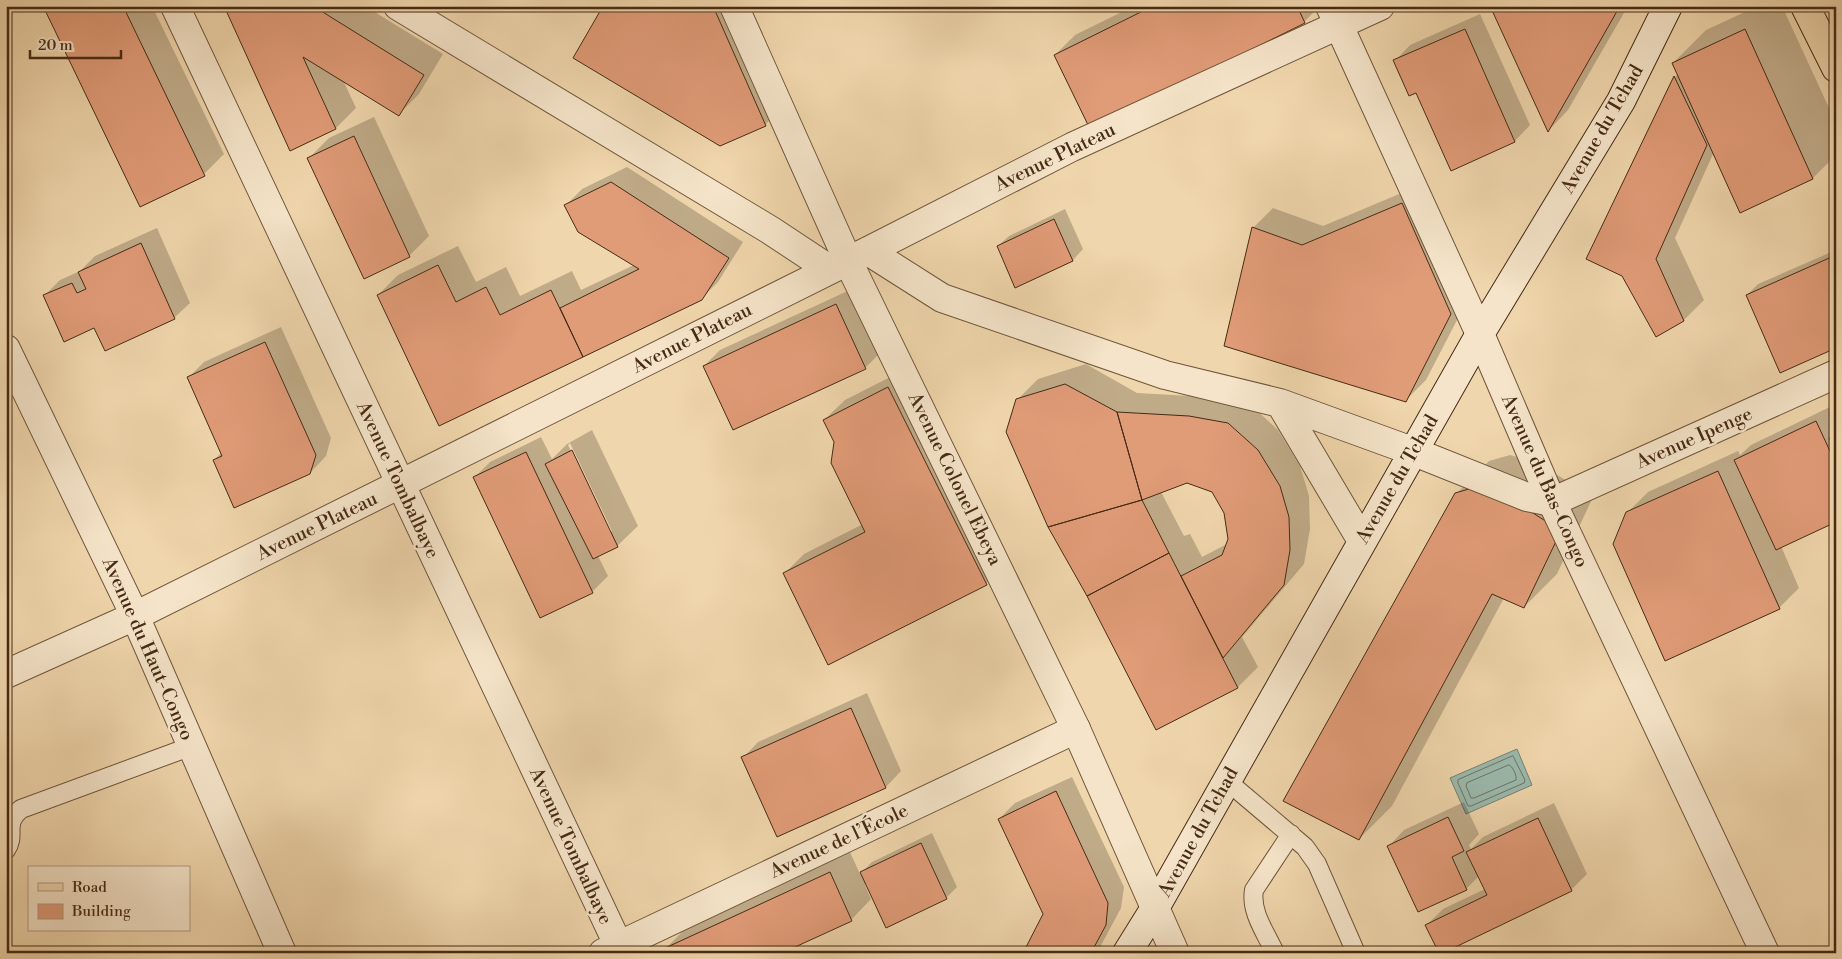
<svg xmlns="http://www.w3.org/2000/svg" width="1842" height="959" font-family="'Libre Bodoni',serif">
<rect width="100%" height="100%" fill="#f0d6ac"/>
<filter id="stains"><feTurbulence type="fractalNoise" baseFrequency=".004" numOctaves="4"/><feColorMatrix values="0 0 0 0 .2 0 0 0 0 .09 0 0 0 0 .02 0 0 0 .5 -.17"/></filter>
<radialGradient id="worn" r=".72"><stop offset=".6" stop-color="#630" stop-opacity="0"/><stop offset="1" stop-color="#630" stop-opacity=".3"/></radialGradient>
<!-- water -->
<path fill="#9ab9ad" stroke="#788070" d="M1517 749 1532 785 1466 814 1450 778Z"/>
<!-- shadow -->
<path fill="#0003" fill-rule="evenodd" d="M44 6H152L224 154 204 174Z
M225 6H365L443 54 419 94 399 114 343 80 356 108 336 128 291 149Z
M605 6H742L785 105 765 125Z
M1134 6H1320L1304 22 1055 55 1075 35Z
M1491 6H1628L1568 110 1549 130Z
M1758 6H1782L1836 123V155L1813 178 1741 211 1714 152 1675 238 1704 300 1684 320 1657 336 1623 275 1588 258 1675 77 1678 74 1673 63 1706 30Z
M1480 14 1530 125 1515 141 1451 170 1416 91 1395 61 1410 45Z
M6 49 9 55 6 58Z
M374 117 429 236 409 256 309 158 329 138Z
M627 167 743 242 718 282 701 299 440 425 378 295 398 275 458 246 476 282 506 267 520 296 572 271 581 290 634 265 566 205 582 189Z
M1423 184 1471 293 1426 380 1406 400 1253 228 1273 208 1323 226Z
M1065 209 1083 249 1073 260 1016 286 998 246 1009 236Z
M157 228 190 303 174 318 95 326 44 296 60 280 80 271 95 256Z
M1836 250V347L1747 295 1758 284Z
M852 289 881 352 865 368 704 366 720 350Z
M281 327 331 438 326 456 310 473 214 460 222 452 188 378 204 362Z
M1086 364 1137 393 1210 397 1249 403 1278 430 1300 466 1309 496 1310 529 1304 564 1242 637 1258 667 1238 687 1156 729 1017 400 1038 379ZM1187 482 1213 491 1225 513 1229 539 1227 544 1202 557 1190 534 1184 536 1161 492Z
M908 368 1006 564 986 584 784 574 804 554 863 524 835 442 824 420 845 400Z
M1832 406 1836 415V520L1781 546 1799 588 1779 608 1627 513 1648 492 1738 451 1740 455 1751 445Z
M592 430 638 526 617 546 598 556 608 576 592 592 474 478 490 462 541 437 552 459 567 444ZM570 443 612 531 610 532 568 445Z
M1510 455 1538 463 1593 497 1557 574 1524 607 1504 598 1392 806 1359 839 1456 494 1489 461Z
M867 693 901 771 886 787 777 836 743 758 758 742Z
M1072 777 1124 887 1121 908 1097 953H1024L1044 914 999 819 1015 803Z
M1464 802 1479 834 1469 845 1471 849 1483 837 1554 803 1587 874 1572 889 1440 953 1427 925 1443 909 1485 889 1479 876 1466 889 1389 846 1404 830Z
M932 833 957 887 946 898 867 884 865 885 871 899 851 920 665 949 685 929 850 852 860 874 872 862Z"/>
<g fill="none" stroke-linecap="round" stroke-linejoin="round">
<!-- shore -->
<path stroke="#707261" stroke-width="1" d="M1513 756 1525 780 1524 783 1471 806H1468L1458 783V780Z
M1509 765C1513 766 1517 776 1516 780L1474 798H1471L1466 786 1467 783Z"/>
</g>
<!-- building -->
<path fill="#e09b77" stroke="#462b15" d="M43 6H123L205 176 140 207Z
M224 6H313L424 75 399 116 303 57 336 129 290 151Z
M603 6H713L766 126 720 146 573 58Z
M1153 6H1297L1305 23 1090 129 1054 55Z
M1490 6H1620L1548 132Z
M1465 29 1515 142 1451 171 1416 93 1409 96 1393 60Z
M1745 29 1813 179 1740 213 1672 63Z
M1674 76 1707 145 1656 259 1684 321 1656 337 1622 276 1586 259Z
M354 136 410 257 364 279 307 158Z
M611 182 729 258 702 300 583 357 560 308 639 269 578 232 564 205Z
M1402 203 1451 314 1406 402 1224 346 1252 227 1302 245Z
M1054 219 1073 261 1015 288 997 246Z
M141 243 175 319 105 351 94 328 64 342 43 295 72 283 77 293 86 289 78 272Z
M1836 255V348L1780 373 1746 295Z
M438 265 456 302 486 287 500 315 551 290 583 357 439 426 377 295Z
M836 304 866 369 733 430 703 366Z
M265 342 316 455 310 474 234 508 213 460 222 456 187 377Z
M1065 384 1117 412 1142 500 1048 527 1006 432 1016 399Z
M888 387 987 585 828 665 783 573 865 532 831 463 834 442 823 420Z
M1117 412 1189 416 1228 423 1258 450 1280 486 1289 517 1290 550 1284 585 1223 658 1181 576 1222 555 1228 539 1224 513 1212 492 1187 483 1142 500Z
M1816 421 1836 464V522L1776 550 1734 460Z
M1836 435V452L1829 438Z
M572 450 618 547 593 559 545 464Z
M526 452 593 593 540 618 473 477Z
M1718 471 1780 609 1665 661 1613 544 1626 512Z
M1476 487 1505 495 1561 531 1524 608 1492 594 1359 840 1283 801 1455 493Z
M1142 500 1169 553 1087 596 1048 527Z
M1169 553 1238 688 1156 730 1087 596Z
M851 708 886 788 777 837 741 757Z
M1056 791 1108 903 1106 925 1091 953H1023L1043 914 998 819Z
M1448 817 1464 851 1452 857 1467 890 1418 912 1387 846Z
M1538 818 1572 891 1443 953H1439L1425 925 1487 895 1466 852Z
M921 843 947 899 886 928 860 872Z
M830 872 852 921 782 953H665L663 949Z"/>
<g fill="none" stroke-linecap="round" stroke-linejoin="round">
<!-- service casing -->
<g stroke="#70563b" stroke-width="20">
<path id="service" d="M1227 781 1305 847 1317 864 1356 953
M6 850C17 834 2 825 21 809L192 746
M1275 953C1266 933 1250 912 1254 890L1291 834"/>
</g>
<!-- minor casing -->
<g stroke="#70563b" stroke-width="30">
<path id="minor" d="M398 6 770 230 829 269
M868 251 942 298 1165 375 1280 403 1412 451 1527 497 1552 502 1836 374
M6 349 135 616 282 953
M1280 403 1362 541
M6 674 135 616 868 251 1072 147 1380 6
M603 953 1076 729"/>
</g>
<!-- tertiary casing -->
<g stroke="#70563b" stroke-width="30">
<path id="tertiary" d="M175 6 622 953
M734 6 848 261 1076 729 1175 953
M1330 6 1480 334 1552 502 1765 953"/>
</g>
<!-- secondary casing -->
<g stroke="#462b15" stroke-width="30">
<path id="secondary" d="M1127 953 1155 908 1480 334 1621 101 1668 6"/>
</g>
<!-- primary casing -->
<g stroke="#462b15" stroke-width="30">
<path id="primary" d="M1805 6 1836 68"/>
</g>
<!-- service -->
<use href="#service" stroke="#f5e4c9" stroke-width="18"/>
<!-- minor -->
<use href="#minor" stroke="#f5e4c9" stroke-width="28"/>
<!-- tertiary -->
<use href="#tertiary" stroke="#f5e4c9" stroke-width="28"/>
<!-- secondary -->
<use href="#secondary" stroke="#f5e4c9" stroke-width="28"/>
<!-- primary -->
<use href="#primary" stroke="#f0d6ac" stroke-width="28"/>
</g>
<g text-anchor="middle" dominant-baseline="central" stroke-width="5" stroke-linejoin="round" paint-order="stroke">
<!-- street labels -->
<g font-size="19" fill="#462b15" stroke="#f5e4c9">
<text transform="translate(1602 129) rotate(-60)">Avenue du Tchad</text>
<text transform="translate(1055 157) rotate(-26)">Avenue Plateau</text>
<text transform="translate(692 338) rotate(-27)">Avenue Plateau</text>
<text transform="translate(1694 438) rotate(-24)">Avenue Ipenge</text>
<text transform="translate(955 479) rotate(64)">Avenue Colonel Ebeya</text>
<text transform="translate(1397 479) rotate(-60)">Avenue du Tchad</text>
<text transform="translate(398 480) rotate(65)">Avenue Tombalbaye</text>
<text transform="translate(1545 481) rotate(66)">Avenue du Bas-Congo</text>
<text transform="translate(317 526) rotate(-26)">Avenue Plateau</text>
<text transform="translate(148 649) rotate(66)">Avenue du Haut-Congo</text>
<text transform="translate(1198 832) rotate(-61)">Avenue du Tchad</text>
<text transform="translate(839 841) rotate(-25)">Avenue de l’École</text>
<text transform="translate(571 846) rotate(65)">Avenue Tombalbaye</text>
</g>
</g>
<!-- margin -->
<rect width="1842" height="959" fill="none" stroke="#f0d6ac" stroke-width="25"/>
<rect x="8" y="8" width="1827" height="944" fill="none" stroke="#462b15" stroke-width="2.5"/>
<rect x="12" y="12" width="1817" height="934" fill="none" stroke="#462b15"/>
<!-- legend -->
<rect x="28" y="866" width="162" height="65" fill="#f5e4c9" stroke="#af9a81"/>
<rect x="38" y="883" width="25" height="8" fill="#f0d6ac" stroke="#af9a81"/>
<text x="72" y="892" font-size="15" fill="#462b15">Road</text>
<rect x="38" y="904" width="25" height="15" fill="#e09b77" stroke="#af9a81"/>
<text x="72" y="916" font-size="15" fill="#462b15">Building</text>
<!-- scale -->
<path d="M30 50v8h91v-8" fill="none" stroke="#462b15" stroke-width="2.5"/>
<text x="38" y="50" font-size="15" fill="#462b15" stroke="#f5e4c9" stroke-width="4" paint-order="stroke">20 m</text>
<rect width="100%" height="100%" filter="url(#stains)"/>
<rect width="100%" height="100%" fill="url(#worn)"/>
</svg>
